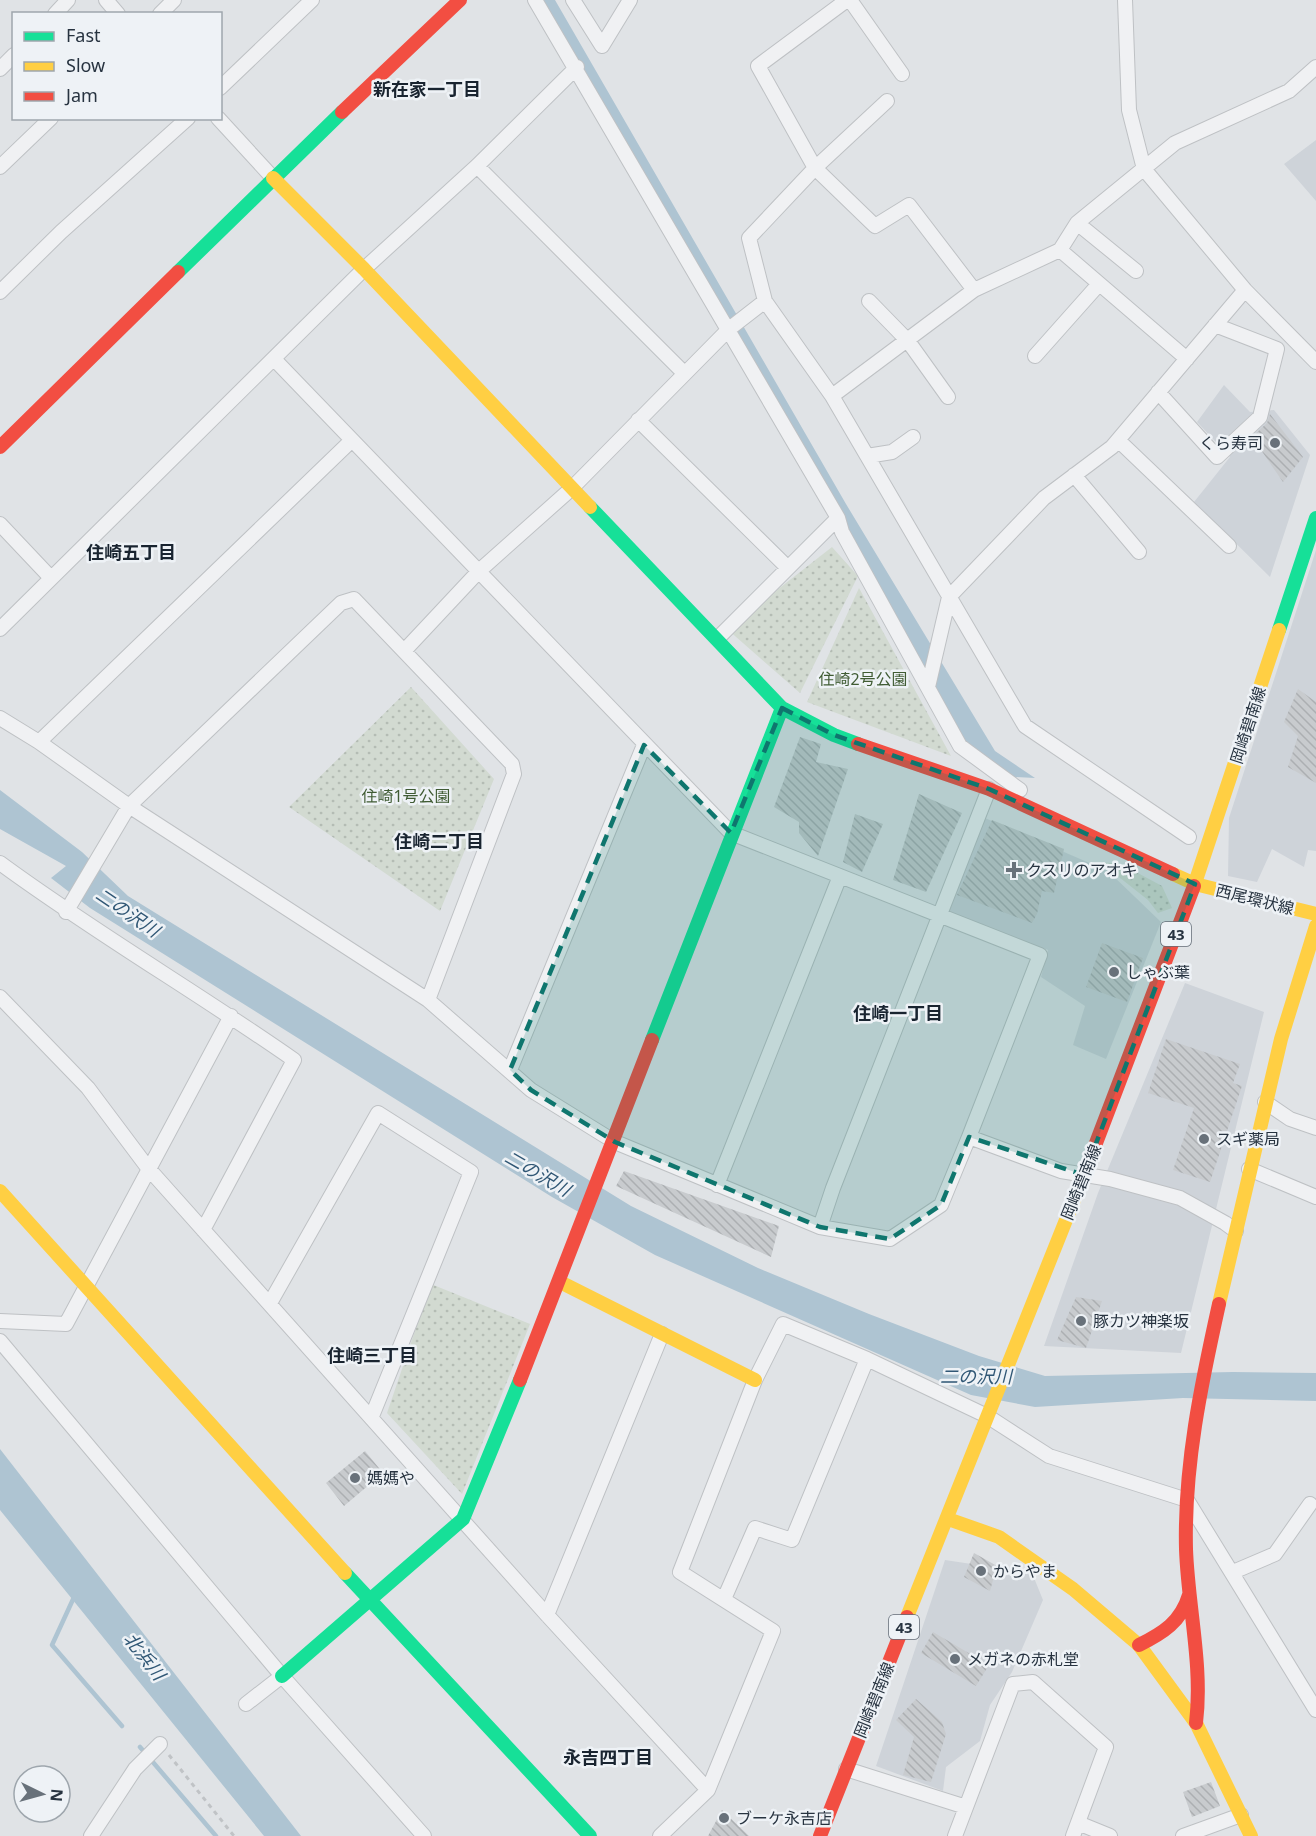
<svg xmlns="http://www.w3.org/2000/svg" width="1316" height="1836" font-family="'Noto Sans','Noto Sans JP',sans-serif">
<defs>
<pattern id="park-dots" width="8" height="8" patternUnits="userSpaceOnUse" patternTransform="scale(1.5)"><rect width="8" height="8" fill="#d2dad1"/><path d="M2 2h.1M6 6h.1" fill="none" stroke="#b4bcb4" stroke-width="1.8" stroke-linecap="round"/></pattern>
<pattern id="building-back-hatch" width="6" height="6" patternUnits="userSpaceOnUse" patternTransform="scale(1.5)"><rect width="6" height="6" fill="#c8cbce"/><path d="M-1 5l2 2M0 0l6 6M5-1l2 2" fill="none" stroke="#acafb2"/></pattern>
</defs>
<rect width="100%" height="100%" fill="#e0e3e6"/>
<!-- built -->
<path fill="#ced3d9" d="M1316 140V201L1284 164Z
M1224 385 1250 412 1274 410 1310 455 1270 577 1194 502 1230 457 1197 422Z
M1316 550V851L1308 850 1304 867 1272 849 1257 882 1228 876 1229 818Z
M985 818 1108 871 1161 922 1106 1059 1073 1045 1085 1006 1041 977 1048 950 944 912Z
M1185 983 1264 1012 1181 1353 1044 1346 1098 1193Z
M945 1560 1032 1573 1043 1600 1012 1672 990 1705 980 1741 946 1767 943 1791 876 1766Z"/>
<!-- park -->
<path fill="url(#park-dots)" d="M832 547 858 576 800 693 727 629Z
M859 588 951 756 807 702Z
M411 687 494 779 440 911 289 807Z
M1100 862 1121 864 1162 886 1172 908 1158 913 1148 900Z
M431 1284 530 1324 462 1494 387 1413Z"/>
<!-- water -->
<path fill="#aec4d2" d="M543 0H555L846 504 995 751 1035 778 1014 777 967 746 695 260Z
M0 790 82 852 128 896 631 1206 758 1268 869 1314 979 1356 1045 1376 1233 1372 1316 1373V1401L1183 1398 1035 1407 971 1395 655 1255 552 1197 90 908 51 878 66 866 0 829Z
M0 1449 301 1836H264L0 1510Z"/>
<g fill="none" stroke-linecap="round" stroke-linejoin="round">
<!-- stream -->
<path stroke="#aec4d2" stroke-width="4.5" d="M75 1595 52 1645 122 1726
M140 1747 216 1836"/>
</g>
<!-- building -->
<path fill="url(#building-back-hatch)" d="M1270 414 1303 457 1283 482 1252 437 1267 423Z
M1298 689 1316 702V783L1288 767 1298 736 1284 722Z
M800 737 821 744 816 762 848 769 818 856 799 833V822L774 807Z
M919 794 962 813 926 892 893 880Z
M855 814 883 824 862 872 843 862Z
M992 820 1064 849 1054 893 1042 891 1037 914 1032 923 957 895Z
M1102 943 1143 958 1127 1002 1086 987Z
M1166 1039 1240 1064 1233 1083 1242 1086 1210 1182 1173 1170 1194 1108 1148 1093Z
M624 1171 779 1226 771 1257 616 1186Z
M1076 1297 1102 1301 1086 1348 1057 1340Z
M365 1451 383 1473 344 1506 326 1483Z
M974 1553 997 1566 990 1591 964 1577Z
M933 1632 989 1665 976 1686 921 1653Z
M916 1699 942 1722 946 1734 931 1782 903 1775 914 1737 896 1720Z
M1211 1782 1220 1806 1192 1817 1183 1792Z
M722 1810 749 1836H708Z"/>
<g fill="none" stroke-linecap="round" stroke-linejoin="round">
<!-- street casing -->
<g stroke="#bec1c4" stroke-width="16">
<path id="street" d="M106 0 118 14
M535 0 838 518 842 532 960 746 1020 790
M573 0 602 46 630 0
M847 0 758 66 815 168 749 238 765 301 832 396 1025 726 1189 837
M850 0 902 74
M1125 0 1129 110 1144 169 1245 290 1316 362
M55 14 68 0
M160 14 174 0
M0 69 14 55
M220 88 312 0
M887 101 815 168 875 226 909 205 974 290
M218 118 273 178
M477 166 684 373
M0 167 51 118
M1077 223 1136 271
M1060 250 1187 359
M0 292 61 232 188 118
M869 301 908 341 948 397
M1035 356 1099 284
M274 359 731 833 1040 955 969 1137 1061 1171 1110 1179 1180 1198 1225 1223 1236 1231
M1158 392 1217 457 1260 417 1277 349 1215 325
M832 396 974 290 1060 250 1077 223 1175 143 1289 91 1316 67
M638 420 788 568
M1118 440 1229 546
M867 456 892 452 913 437
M1074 475 1139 552
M0 524 51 578
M0 629 364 269 477 166 577 67
M718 638 838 518
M405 650 479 571 571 489 729 329 765 301
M928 687 949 597 1044 498 1112 447 1245 290
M0 718 39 742 129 806 428 1000 531 1090 615 1142 820 1227 833 1188 989 789
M39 742 351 441
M0 863C95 933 197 992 294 1060L203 1230
M66 912 129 806 341 603 354 599 512 764 514 774 428 1000
M0 997 88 1088 148 1168 547 1615 708 1790
M510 1070 644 745
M1265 1102 1290 1119 1316 1128
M1249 1169 1316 1197
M717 1185 840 876
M820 1227 890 1239 941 1205 969 1137
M270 1303 378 1113 471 1172 372 1416
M0 1321 66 1324 231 1016
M0 1341 282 1676 424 1836
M1233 1572 1275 1554 1310 1504
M724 1599 755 1528 792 1540 867 1359
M547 1615 662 1334
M246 1704 282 1676
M846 1769 966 1807
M1078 1823 1110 1836
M91 1836 135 1769 160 1744
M660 1836 708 1790 773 1631 680 1572 755 1380 783 1324 867 1359 987 1416 1049 1456 1187 1500 1316 1710
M955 1836 1013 1684 1033 1682 1106 1747 1073 1836
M1183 1836 1241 1815"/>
</g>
<!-- path -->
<path stroke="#c0c3c6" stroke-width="3" stroke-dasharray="4.5 4.5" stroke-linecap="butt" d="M169 1755 234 1836"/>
<!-- street -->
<use href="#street" stroke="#f0f1f3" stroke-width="14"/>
<!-- fast -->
<path stroke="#16e098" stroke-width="14" d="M178 272 342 112
M590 507 782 708 834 735 858 744
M1279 630 1316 518
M652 1040 782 708
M345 1573 590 1836
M282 1676 463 1519 520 1380"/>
<!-- slow -->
<path stroke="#ffcf43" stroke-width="14" d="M273 178 364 269 590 507
M1173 874 1195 884 1316 914
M1194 886 1279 630
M0 1191 345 1573
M560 1282 755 1380
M1219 1304 1281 1039 1316 926
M948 1519 999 1537 1073 1589 1139 1645 1196 1723 1251 1836
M907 1617 1080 1185"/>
<!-- jam -->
<path stroke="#f24e42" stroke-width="14" d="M342 112 460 0
M0 447 178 272
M858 744 989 789 1173 874
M1080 1185 1194 886
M520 1380 652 1040
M1139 1645C1163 1633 1181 1622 1189 1595
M1196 1723C1203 1666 1188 1607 1186 1549 1184 1466 1201 1385 1219 1304
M820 1836 907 1617"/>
</g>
<!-- marked area -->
<path fill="#0f766e" fill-opacity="0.2" stroke="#0f766e" stroke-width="4.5" stroke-dasharray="12 8" stroke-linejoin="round" d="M782 708 834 735 989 789 1195 884 1084 1175 969 1137 941 1205 890 1239 820 1227 615 1142 531 1090 510 1070 644 745 731 833Z"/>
<!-- markers -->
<g fill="#68717a" stroke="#eef2f6" stroke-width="2">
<circle cx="1275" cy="443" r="6"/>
<path d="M1011 861h6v6h6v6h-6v6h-6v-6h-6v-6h6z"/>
<circle cx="1114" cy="972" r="6"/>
<circle cx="1204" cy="1139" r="6"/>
<circle cx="1081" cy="1321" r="6"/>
<circle cx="355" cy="1478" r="6"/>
<circle cx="981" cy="1571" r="6"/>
<circle cx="955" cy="1659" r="6"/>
<circle cx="724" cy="1818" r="6"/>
</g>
<g text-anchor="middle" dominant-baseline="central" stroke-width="5" stroke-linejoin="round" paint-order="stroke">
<!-- shield labels -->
<g fill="#eef2f6" stroke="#636c77" stroke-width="1.5">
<rect x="1161" y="922" width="30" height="24" rx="4.5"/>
<rect x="889" y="1615" width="30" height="24" rx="4.5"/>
</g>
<g font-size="15" font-weight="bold" fill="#273340">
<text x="1176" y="934">43</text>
<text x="904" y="1627">43</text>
</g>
<!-- poi labels -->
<g font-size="16" fill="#273340" stroke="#eef2f6" text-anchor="start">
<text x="1263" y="443" text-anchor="end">くら寿司</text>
<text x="1026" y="870">クスリのアオキ</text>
<text x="1126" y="972">しゃぶ葉</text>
<text x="1216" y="1139">スギ薬局</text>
<text x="1093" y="1321">豚カツ神楽坂</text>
<text x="367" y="1478">媽媽や</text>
<text x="993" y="1571">からやま</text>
<text x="967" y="1659">メガネの赤札堂</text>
<text x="736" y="1818">ブーケ永吉店</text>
</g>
<!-- park labels -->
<g font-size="16" fill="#405c34" stroke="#eef2f6">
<text x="863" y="679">住崎2号公園</text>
<text x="406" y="796">住崎1号公園</text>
</g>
<!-- street labels -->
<g font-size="16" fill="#273340" stroke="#eef2f6">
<text transform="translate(1248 725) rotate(-72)">岡崎碧南線</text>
<text transform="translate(1255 899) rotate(14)">西尾環状線</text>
<text transform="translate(1081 1182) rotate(-68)">岡崎碧南線</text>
<text transform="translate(874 1700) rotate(-68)">岡崎碧南線</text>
</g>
<!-- neighbourhood labels -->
<g font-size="18" font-weight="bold" fill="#192430" stroke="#eef2f6">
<text x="427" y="89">新在家一丁目</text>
<text x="131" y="552">住崎五丁目</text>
<text x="439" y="841">住崎二丁目</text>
<text x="898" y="1013">住崎一丁目</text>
<text x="372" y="1355">住崎三丁目</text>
<text x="608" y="1757">永吉四丁目</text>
</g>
<!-- water labels -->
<g font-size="18" font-style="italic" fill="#305775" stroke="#eef2f6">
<text transform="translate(128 912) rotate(34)">二の沢川</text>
<text transform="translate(538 1173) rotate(30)">二の沢川</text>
<text x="976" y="1376">二の沢川</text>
<text transform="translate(145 1656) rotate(52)">北浜川</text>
</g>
</g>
<!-- legend -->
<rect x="12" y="12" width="210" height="108" fill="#eef2f6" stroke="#9ea6ad" stroke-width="1.5"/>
<rect x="24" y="32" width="30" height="9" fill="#16e098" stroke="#9ea6ad" stroke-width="1.5"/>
<text x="66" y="42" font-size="18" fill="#273340">Fast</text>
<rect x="24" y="62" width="30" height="9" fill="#ffcf43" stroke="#9ea6ad" stroke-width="1.5"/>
<text x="66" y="72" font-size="18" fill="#273340">Slow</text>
<rect x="24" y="92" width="30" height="9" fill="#f24e42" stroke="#9ea6ad" stroke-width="1.5"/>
<text x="66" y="102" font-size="18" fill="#273340">Jam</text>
<!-- north arrow -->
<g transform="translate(42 1794) rotate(95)"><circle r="28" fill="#eef2f6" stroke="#9ea6ad" stroke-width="1.5"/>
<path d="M0-4.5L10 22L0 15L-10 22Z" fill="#68717a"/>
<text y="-9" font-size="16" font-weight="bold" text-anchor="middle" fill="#273340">N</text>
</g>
</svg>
